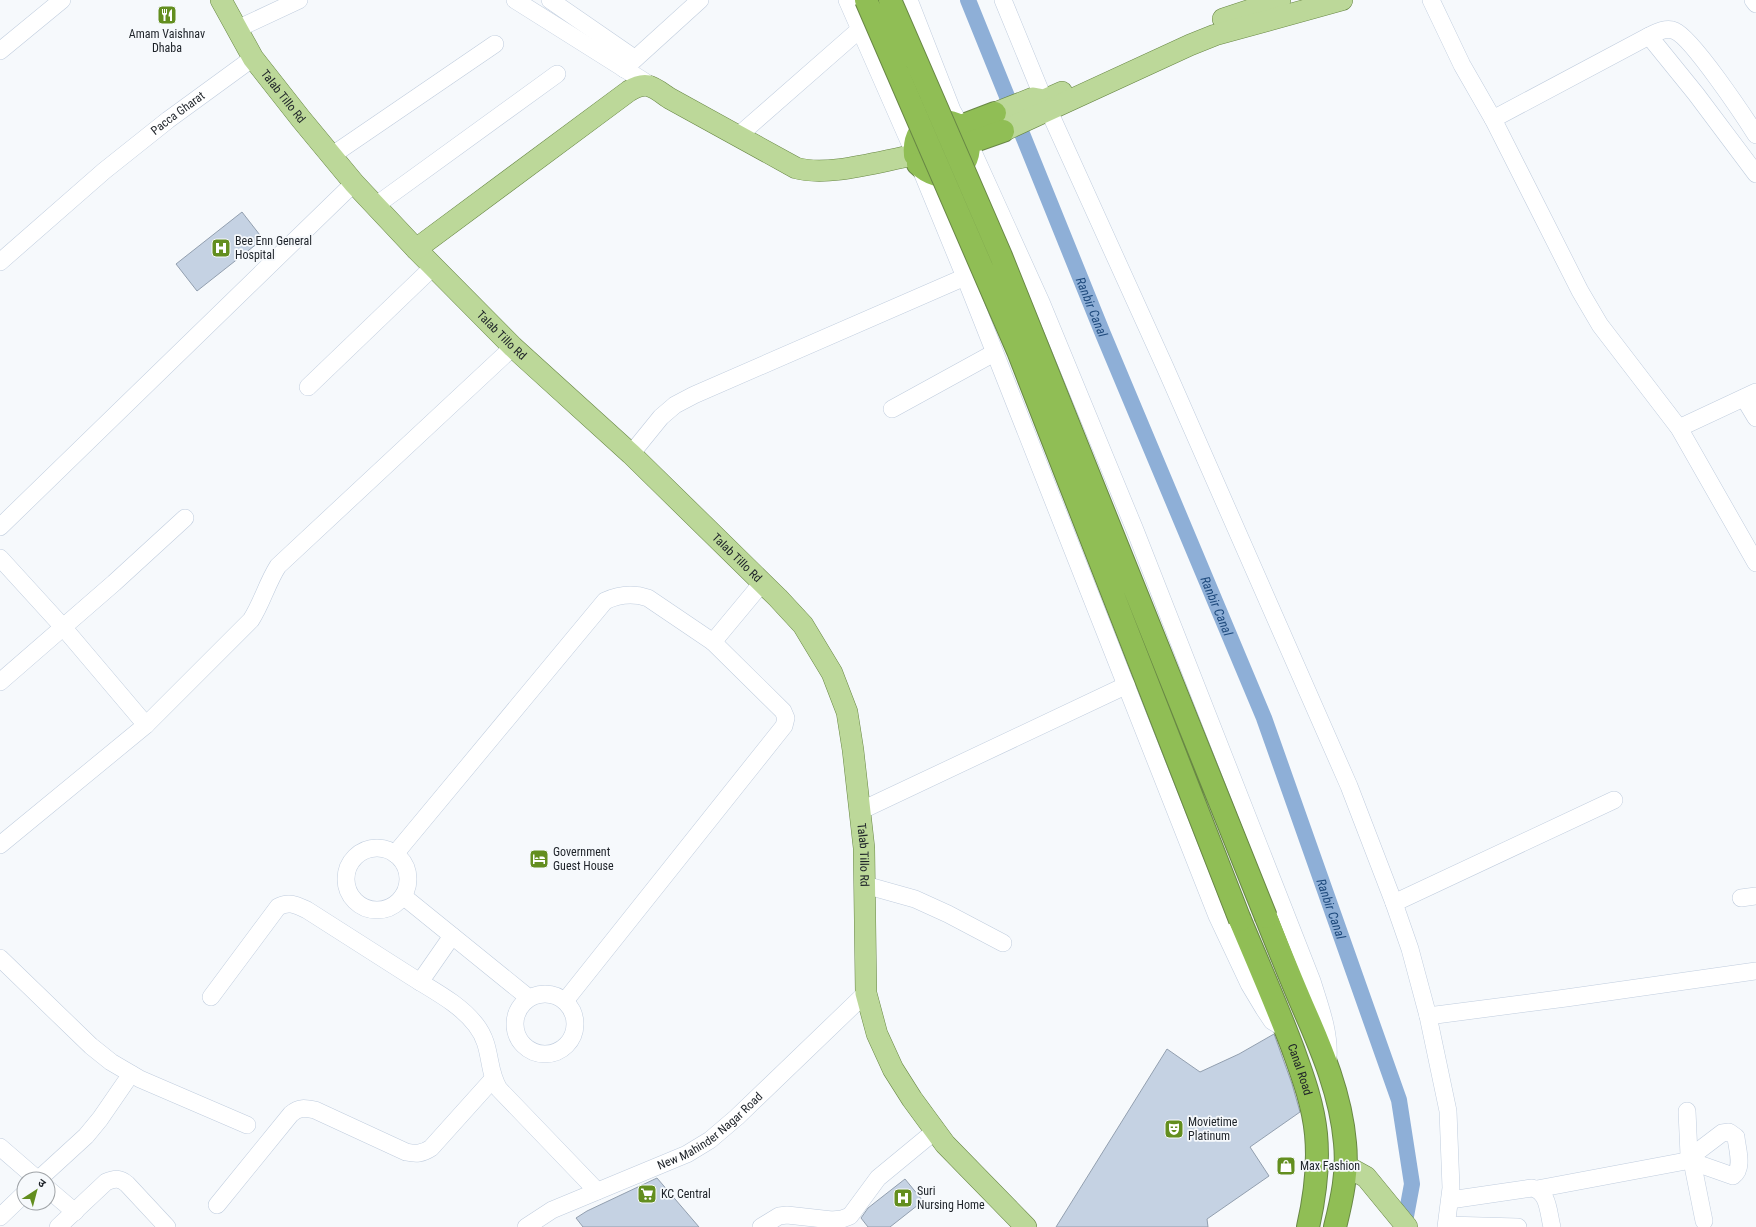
<svg xmlns="http://www.w3.org/2000/svg" width="1756" height="1227" font-family="'Roboto Condensed','Noto Sans Devanagari',sans-serif">
<rect width="100%" height="100%" fill="#f6f9fc"/>
<g fill="none" stroke-linecap="round" stroke-linejoin="round">
<!-- canal -->
<path stroke="#8eafd7" stroke-width="16" id="s1" d="M968 0 1103 334 1264 718 1399 1100 1412 1184 1404 1227"/>
</g>
<!-- building -->
<path fill="#c5d2e3" stroke="#929faf" d="M242 212 263 239 197 291 176 264Z
M1274 1034 1292 1084 1300 1112 1250 1147 1269 1176 1207 1219 1208 1227H1056L1167 1049 1200 1072 1239 1054Z
M657 1178 699 1227H583L576 1218 587 1211Z
M905 1179 923 1201 890 1227H868L861 1218 868 1208Z"/>
<g fill="none" stroke-linecap="round" stroke-linejoin="round">
<!-- minor casing -->
<g stroke="#c0cdde" stroke-width="18">
<g id="minor">
<path d="M515 0 650 85"/>
<path d="M550 0 634 58"/>
<path d="M847 0 915 155 965 277 1217 916 1249 984 1264 1009 1272 1021 1285 1029"/>
<path d="M909 0 952 110 964 132 1041 302 1135 530 1312 981C1320 1007 1330 1032 1328 1059"/>
<path d="M1003 0 1044 100 1165 367 1349 786 1394 903 1410 949 1428 1016 1448 1111 1451 1188 1446 1227"/>
<path d="M1431 0 1462 65 1493 119 1580 291 1600 325 1679 428 1756 563"/>
<path d="M1753 0 1756 4"/>
<path d="M237 29 299 0"/>
<path d="M1649 36 1696 94 1756 174"/>
<path d="M0 51 62 0"/>
<path d="M624 69 700 0"/>
<path d="M1493 119 1649 36C1657 32 1667 27 1675 31 1692 38 1744 116 1756 135"/>
<path d="M738 136 859 30"/>
<path d="M331 156 495 44"/>
<path d="M375 206 557 74"/>
<path id="s2" d="M0 262 104 171 168 120 253 58"/>
<path d="M308 387 433 267"/>
<path d="M1744 398 1756 418"/>
<path d="M892 409 994 353"/>
<path d="M1679 428 1756 392"/>
<path d="M631 454 661 417 675 405 694 395 965 277"/>
<path d="M0 527 354 183"/>
<path d="M0 558 63 627 146 725"/>
<path d="M0 682 114 583 185 518"/>
<path d="M860 811 1127 685"/>
<path d="M0 845 146 725 251 620C262 603 267 583 278 566L513 347"/>
<circle cx="377" cy="879" r="31"/>
<path d="M395 854 605 601C620 594 633 593 648 598L713 642 762 583"/>
<path d="M865 885 915 899 948 914 1003 943"/>
<path d="M403 896 529 998"/>
<path d="M1741 898 1756 896"/>
<path d="M1394 903 1614 800"/>
<path d="M0 958 91 1046 111 1062 140 1079 247 1125"/>
<path d="M420 982 452 936"/>
<circle cx="545" cy="1024" r="30"/>
<path d="M211 997 278 907C289 901 296 905 307 910 342 932 377 955 412 977 434 991 460 1004 476 1025 493 1047 486 1068 499 1089L597 1191"/>
<path d="M565 1001 784 726 786 718 783 711 713 642"/>
<path d="M1428 1016 1566 998 1756 971"/>
<path d="M1687 1111 1689 1155"/>
<path d="M0 1147 37 1179"/>
<path d="M1693 1155 1722 1133 1729 1132 1736 1137C1737 1149 1744 1168 1733 1176L1696 1163"/>
<path d="M1693 1166 1704 1221"/>
<path d="M39 1179 86 1136 100 1119 131 1074"/>
<path d="M48 1189 75 1212"/>
<path d="M1537 1189 1686 1161"/>
<path d="M1450 1200 1532 1188C1549 1192 1548 1212 1552 1227"/>
<path d="M217 1205 291 1114C299 1107 305 1108 315 1110L406 1152C416 1154 422 1154 431 1148L493 1079"/>
<path d="M0 1217 24 1194"/>
<path d="M1447 1225 1518 1227"/>
<path d="M58 1227 106 1182C115 1178 120 1178 127 1184L167 1227"/>
<path id="s3" d="M526 1227 552 1210 687 1154 710 1140 737 1117 866 993"/>
<path d="M761 1227 779 1216 787 1215 832 1220 842 1219 850 1216 878 1178 935 1131"/>
</g>
</g>
<!-- major casing -->
<g stroke="#688745" stroke-width="22">
<g id="major">
<path id="s4" d="M221 0 253 58 301 119 354 183 416 249 513 347 631 454 778 598 803 625 832 673 847 712 853 750 864 848 866 993 877 1034 893 1069 912 1099 945 1144 1026 1227"/>
<path d="M1223 19 1280 0"/>
<path d="M995 113 1033 98 1044 100 1062 92"/>
<path d="M1003 131 1190 45 1215 35 1342 0"/>
<path d="M416 249 629 91C647 80 653 87 669 98L796 168C829 177 880 161 915 155"/>
<path d="M1346 1166 1366 1177 1407 1227"/>
</g>
</g>
<!-- highway casing -->
<g stroke="#688745" stroke-width="24">
<g id="highway">
<path d="M915 155C912 126 936 113 961 126L995 113"/>
<path d="M918 164C940 186 970 175 969 143L1003 131"/>
<path d="M1266 917C1278 947 1290 977 1303 1007 1322 1050 1341 1095 1345 1143 1348 1172 1342 1199 1335 1227"/>
<path id="s5" d="M1240 920C1258 963 1277 1006 1293 1049 1303 1077 1313 1104 1316 1134 1319 1165 1315 1196 1308 1227"/>
</g>
</g>
<!-- minor -->
<use href="#minor" stroke="#fff" stroke-width="17"/>
<!-- major -->
<use href="#major" stroke="#bcd899" stroke-width="21"/>
<!-- highway -->
<use href="#highway" stroke="#90be55" stroke-width="22"/>
<!-- highway-bridge casing -->
<g stroke="#688745" stroke-width="24" stroke-linecap="butt">
<path id="highway-bridge" d="M866 0 1018 351 1240 920
M890 0 1001 256 1266 917"/>
</g>
<!-- highway-bridge -->
<use href="#highway-bridge" stroke="#90be55" stroke-width="22"/>
</g>
<!-- icons -->
<defs>
<g id="restaurant-square" transform="scale(1)"><rect x="-9" y="-9" width="18" height="18" rx="4" fill="#638e1f" stroke="#f6f9fc"/><path d="M-5-6h1v4h1v-4h1v4h1v-4h1v5L-1.5 .5V6h-2V.5L-5-1ZM5-6V6H3V1.5H1.5Q1.5-4 5-6Z" fill="#fff"/></g>
<g id="hospital-square" transform="scale(1)"><rect x="-9" y="-9" width="18" height="18" rx="4" fill="#638e1f" stroke="#f6f9fc"/><path d="M-5-5h3v3.5h4V-5h3V5h-3V1.5h-4V5h-3Z" fill="#fff"/></g>
<g id="hotel-square" transform="scale(1)"><rect x="-9" y="-9" width="18" height="18" rx="4" fill="#638e1f" stroke="#f6f9fc"/><path d="M-6-4.5h1.5V1H6V5H4.5V3h-9V5H-6ZM-4 0a1.8 1.8 0 1 1 3.6 0ZM.5 0V-2.5h3Q6-2.5 6 0Z" fill="#fff"/></g>
<g id="theatre-square" transform="scale(1)"><rect x="-9" y="-9" width="18" height="18" rx="4" fill="#638e1f" stroke="#f6f9fc"/><path d="M-5-5.5Q0-4 5-5.5V0Q5 5 0 6Q-5 5-5 0ZM-3.3-2.5H-1v1.5H-3.3ZM1-2.5H3.3v1.5H1ZM-2.8 1Q0 5.5 2.8 1Z" fill="#fff"/></g>
<g id="shop-square" transform="scale(1)"><rect x="-9" y="-9" width="18" height="18" rx="4" fill="#638e1f" stroke="#f6f9fc"/><path d="M-5-2.5h2.3a2.7 3.5 0 0 1 5.4 0H5L5.5 6h-11ZM-1.5-2.5h3a1.5 2.3 0 0 0-3 0Z" fill="#fff"/></g>
<g id="supermarket-square" transform="scale(1)"><rect x="-9" y="-9" width="18" height="18" rx="4" fill="#638e1f" stroke="#f6f9fc"/><path d="M-6-5.5h2.5l.6 2H6L4.5 2H-2.5L-4.4-4H-6ZM-1.5 3.2a1.3 1.3 0 1 0 .1 0ZM3 3.2a1.3 1.3 0 1 0 .1 0Z" fill="#fff"/></g>
</defs>
<g fill-rule="evenodd">
<use href="#restaurant-square" x="167" y="15"/>
<use href="#hospital-square" x="221" y="248"/>
<use href="#hotel-square" x="539" y="859"/>
<use href="#theatre-square" x="1174" y="1129"/>
<use href="#shop-square" x="1286" y="1166"/>
<use href="#supermarket-square" x="647" y="1194"/>
<use href="#hospital-square" x="903" y="1198"/>
</g>
<g text-anchor="middle" dominant-baseline="central" stroke-width="3.5" stroke-linejoin="round" paint-order="stroke">
<!-- poi labels -->
<g font-size="12" fill="#1d2228" stroke="#f6f9fc" text-anchor="start">
<text x="167" y="34" text-anchor="middle">Amam Vaishnav<tspan x="167" dy="14">Dhaba</tspan></text>
<text x="235" y="241">Bee Enn General<tspan x="235" dy="14">Hospital</tspan></text>
<text x="553" y="852">Government<tspan x="553" dy="14">Guest House</tspan></text>
<text x="1188" y="1122">Movietime<tspan x="1188" dy="14">Platinum</tspan></text>
<text x="1300" y="1166">Max Fashion</text>
<text x="917" y="1191">Suri<tspan x="917" dy="14">Nursing Home</tspan></text>
<text x="661" y="1194">KC Central</text>
</g>
<!-- street labels -->
<g font-size="12" fill="#1d2228" stroke="#f6f9fc">
<text stroke="none"><textPath href="#s4" startOffset="115">Talab Tillo Rd</textPath></text>
<text stroke="none"><textPath href="#s2" startOffset="232">Pacca Gharat</textPath></text>
<text stroke="none"><textPath href="#s4" startOffset="439">Talab Tillo Rd</textPath></text>
<text stroke="none"><textPath href="#s4" startOffset="763">Talab Tillo Rd</textPath></text>
<text stroke="none"><textPath href="#s4" startOffset="1099">Talab Tillo Rd</textPath></text>
<text stroke="none"><textPath href="#s5" startOffset="161">Canal Road</textPath></text>
<text stroke="none"><textPath href="#s3" startOffset="209">New Mahinder Nagar Road</textPath></text>
</g>
<!-- water labels -->
<g font-size="13" font-style="italic" fill="#1d497c" stroke="#f6f9fc">
<text stroke="none"><textPath href="#s1" startOffset="331">Ranbir Canal</textPath></text>
<text stroke="none"><textPath href="#s1" startOffset="655">Ranbir Canal</textPath></text>
<text stroke="none"><textPath href="#s1" startOffset="979">Ranbir Canal</textPath></text>
</g>
</g>
<!-- north arrow -->
<g transform="translate(36 1191) rotate(36)"><circle r="19" fill="#f6f9fc" stroke="#9fa3a7"/>
<path d="M0-3L7 15L0 10L-7 15Z" fill="#638e1f"/>
<text y="-6" font-size="11" font-weight="bold" text-anchor="middle" fill="#1d2228">उ</text>
</g>
</svg>
